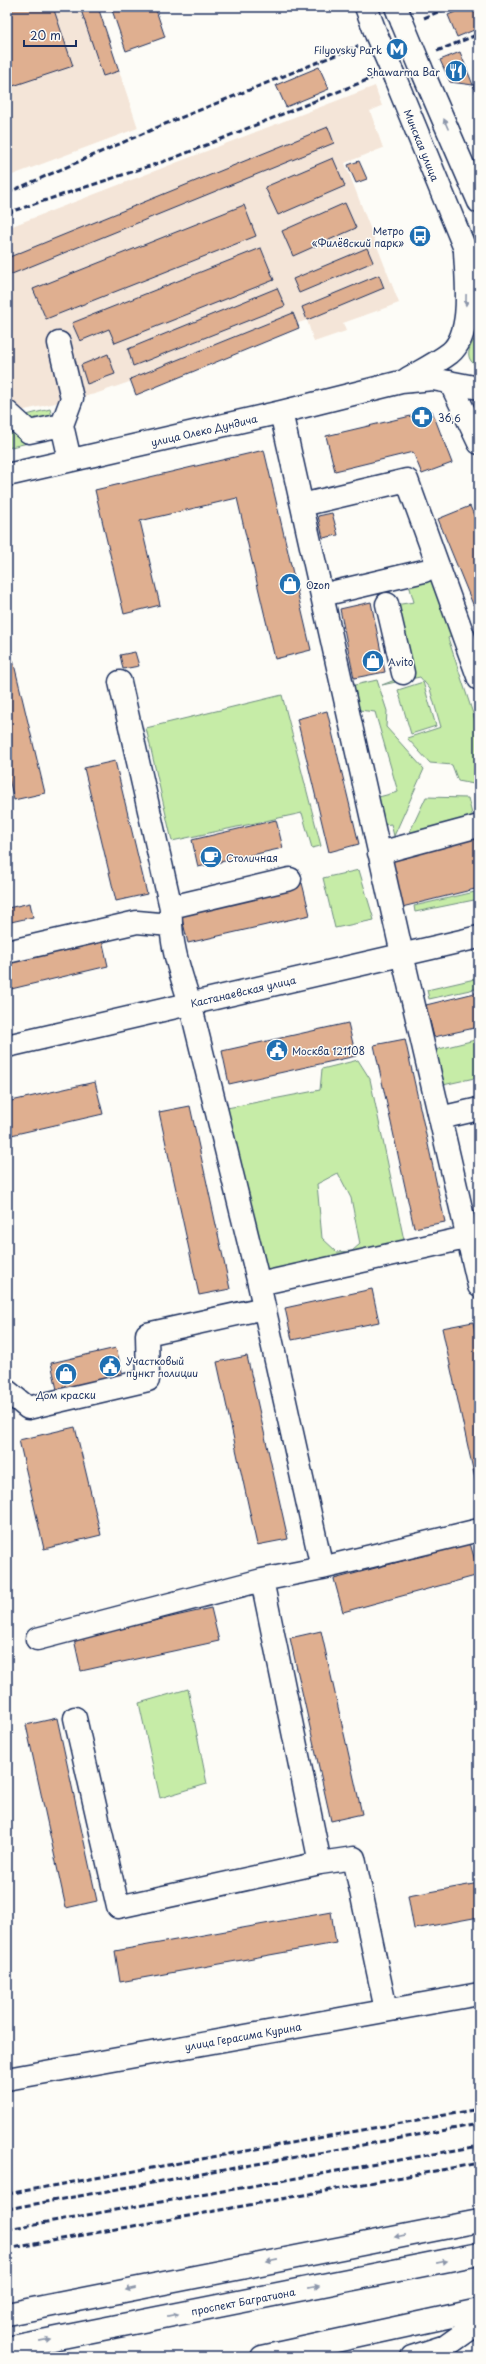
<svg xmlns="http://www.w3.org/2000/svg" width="486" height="2364" font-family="'Playpen Sans',sans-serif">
<rect width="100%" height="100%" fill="#fdfcf7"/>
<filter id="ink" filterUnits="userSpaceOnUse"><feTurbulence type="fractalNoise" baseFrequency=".025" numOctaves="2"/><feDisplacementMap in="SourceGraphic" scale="8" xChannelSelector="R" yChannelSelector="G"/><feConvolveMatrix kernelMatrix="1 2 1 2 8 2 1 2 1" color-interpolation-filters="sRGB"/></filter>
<g filter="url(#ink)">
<!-- built -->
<path fill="#f4e5d8" d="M7 7H98L138 128 7 177Z
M375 86 382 106 370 111 383 148 345 163 399 303 343 323 346 331 314 342 307 320 95 394 7 414V228Z"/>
<!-- green -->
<path fill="#c6eca7" stroke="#708e82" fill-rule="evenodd" d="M479 334V367C462 359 469 345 479 334Z
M50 409 57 436 7 448V420Z
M428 563 455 633 448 638 479 732V785L458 781 452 765 430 763 407 738 441 727 430 689 420 677 382 685 410 674 395 605 414 602 405 571Z
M377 680 387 711 386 727 424 769 394 836 391 824 377 826 371 799 398 792 375 712 351 709 346 687Z
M423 682 436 726 411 734 398 690Z
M282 695 321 846 312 848 302 813 172 841 146 728Z
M426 797 468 798 474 822 406 840Z
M359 870 374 920 335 928 323 878Z
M479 891V899L415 912 414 906Z
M479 978V988L429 999 427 990Z
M479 1039V1077L443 1085 435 1050Z
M358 1060 370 1079 405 1245 267 1275 227 1108 320 1090 322 1069ZM338 1173 351 1198 360 1244 352 1251 337 1252 322 1238 317 1184Z
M188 1689 207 1784 160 1798 139 1703Z"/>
<!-- building -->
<path fill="#dfaf90" stroke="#1b2f5e" d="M7 7H53L73 66 7 88Z
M80 7H98L119 71 103 76Z
M111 7H155L165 37 126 51Z
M467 7H479V28L457 37 448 15Z
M460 52 473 85 450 82 440 60Z
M319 67 329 89 286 107 276 85Z
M479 83V99L473 85Z
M328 127 334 143 7 276V258Z
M333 158 345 186 278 215 265 187Z
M359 161 367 179 356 183 348 165Z
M345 203 356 228 293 256 282 231Z
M244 205 256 236 46 319 33 289Z
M261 248 274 280 115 343 109 329 80 341 72 323Z
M367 248 373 262 299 293 293 279Z
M379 275 384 288 307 320 302 307Z
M277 288 285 306 133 366 128 349Z
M293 313 299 328 136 395 130 379Z
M108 354 115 374 87 384 81 365Z
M432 411 452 463 422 474 413 452 335 471 326 436Z
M264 450 311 650 275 659 237 498 140 521 160 605 124 614 95 490Z
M470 506 479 527V619L438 519Z
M332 513 338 535 323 538 318 516Z
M371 602 385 672 354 678 340 609Z
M135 652 139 666 123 669 120 655Z
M13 660 45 793 14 800 7 770V662Z
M327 711 359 844 329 852 297 719Z
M115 761 147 894 116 901 84 768Z
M276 820 283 848 198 867 192 840Z
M479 831V888L398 908 384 855Z
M302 883 310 915 188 943 180 911Z
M30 903 33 917 11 922 8 908Z
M101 935 108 966 7 990V958Z
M479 992V1027L434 1037 426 1005Z
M348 1023 356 1056 229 1084 222 1051Z
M405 1039 445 1222 414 1228 374 1045Z
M95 1082 103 1114 7 1136V1102Z
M190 1106 230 1289 199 1295 159 1112Z
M372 1289 379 1322 292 1340 285 1308Z
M473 1322 479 1350V1497L442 1328Z
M116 1348 124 1379 58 1394 51 1363Z
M247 1356 288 1539 257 1545 217 1362Z
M75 1427 101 1535 44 1549 19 1440Z
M470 1543 479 1575 343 1612 334 1579Z
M211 1608 219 1641 81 1671 74 1639Z
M321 1631 362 1814 331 1821 290 1638Z
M57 1718 97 1901 66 1908 26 1725Z
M479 1883V1917L414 1929 408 1896Z
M331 1912 336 1943 120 1982 115 1951Z"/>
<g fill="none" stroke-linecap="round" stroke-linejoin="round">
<!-- minor casing -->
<g stroke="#1b2f5e" stroke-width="25">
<path id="minor" d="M59 343 72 398 62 425 70 460
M407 379C421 371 437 363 450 353 474 333 466 279 465 251
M450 382 479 443
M7 412 29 432 62 425
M281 412 402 954 479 1286
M7 475 281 412 401 382 433 379 479 388
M302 505 407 480 479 679
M322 595 424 571
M387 604 403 673
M120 682 171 908C169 942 180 972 190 1003L259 1284 322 1568
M379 853 479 826
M171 907 290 879
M7 952 137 922 170 925
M7 1046 479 937
M440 1118 479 1109
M259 1284 479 1235
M7 1391 28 1408 148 1380 147 1334 264 1308
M262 1580 320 1863 354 1858 386 2010
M37 1639 262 1580 322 1568 479 1530
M75 1718 118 1907 320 1863
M7 2079 479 1994
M412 2357 446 2346 477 2324"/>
</g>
<!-- major casing -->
<g stroke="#1b2f5e" stroke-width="25">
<path id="major" d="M366 7 376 34
M396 7 402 22
M421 68 479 202
M395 78 479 283
M7 2314 479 2221
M7 2348 479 2254
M262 2357 479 2310"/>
</g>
<!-- minor -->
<use href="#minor" stroke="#fdfcf7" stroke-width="22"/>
<!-- major -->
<use href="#major" stroke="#fdfcf7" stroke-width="22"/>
<!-- rail -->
<path stroke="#1b2f5e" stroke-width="3" stroke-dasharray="6 3" stroke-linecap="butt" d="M424 18 450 7
M437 51 479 34
M7 193 165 124 358 46
M7 213 174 158 372 78
M7 2194 479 2109
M7 2209 479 2124
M7 2229 479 2146
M7 2249 479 2163"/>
<!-- major-bridge casing -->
<g stroke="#1b2f5e" stroke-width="25" stroke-linecap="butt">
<path id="major-bridge" d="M402 22 421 68
M376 34 395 78"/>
</g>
<!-- major-bridge -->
<use href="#major-bridge" stroke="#fdfcf7" stroke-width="22"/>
</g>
<!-- one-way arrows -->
<defs><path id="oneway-solid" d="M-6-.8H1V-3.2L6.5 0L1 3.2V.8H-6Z"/></defs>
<g fill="#8c96aa">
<use href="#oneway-solid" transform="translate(446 124) rotate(-113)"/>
<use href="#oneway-solid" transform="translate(466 300) rotate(91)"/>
<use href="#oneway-solid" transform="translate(400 2236) rotate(169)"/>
<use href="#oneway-solid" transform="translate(272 2261) rotate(169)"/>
<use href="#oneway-solid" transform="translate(442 2262) rotate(-11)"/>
<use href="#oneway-solid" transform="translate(314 2287) rotate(-11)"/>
<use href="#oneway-solid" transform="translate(131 2289) rotate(169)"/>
<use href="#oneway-solid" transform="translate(173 2315) rotate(-11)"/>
<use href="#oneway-solid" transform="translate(45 2340) rotate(-11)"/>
</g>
</g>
<!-- icons -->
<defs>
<g id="metro-disc" transform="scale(1.15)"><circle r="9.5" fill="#1f6fb2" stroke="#fdfcf7"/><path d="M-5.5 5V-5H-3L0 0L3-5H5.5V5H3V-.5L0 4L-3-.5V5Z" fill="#fff"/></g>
<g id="restaurant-disc" transform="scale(1.15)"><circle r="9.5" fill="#1f6fb2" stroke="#fdfcf7"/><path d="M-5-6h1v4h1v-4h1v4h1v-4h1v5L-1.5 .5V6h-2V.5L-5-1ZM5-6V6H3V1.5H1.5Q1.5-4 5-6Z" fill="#fff"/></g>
<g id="bus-disc" transform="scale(1.15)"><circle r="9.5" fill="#1f6fb2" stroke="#fdfcf7"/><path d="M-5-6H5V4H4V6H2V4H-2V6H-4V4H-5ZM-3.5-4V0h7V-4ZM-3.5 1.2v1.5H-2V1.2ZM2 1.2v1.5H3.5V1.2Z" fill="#fff"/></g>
<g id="pharmacy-disc" transform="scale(1.15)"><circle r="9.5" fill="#1f6fb2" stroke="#fdfcf7"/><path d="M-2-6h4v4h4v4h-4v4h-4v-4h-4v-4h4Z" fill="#fff"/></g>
<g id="shop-disc" transform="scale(1.15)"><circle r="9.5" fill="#1f6fb2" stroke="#fdfcf7"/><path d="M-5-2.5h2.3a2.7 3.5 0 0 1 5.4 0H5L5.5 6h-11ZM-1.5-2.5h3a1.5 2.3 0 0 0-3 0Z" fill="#fff"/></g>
<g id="cafe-disc" transform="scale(1.15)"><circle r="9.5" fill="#1f6fb2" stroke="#fdfcf7"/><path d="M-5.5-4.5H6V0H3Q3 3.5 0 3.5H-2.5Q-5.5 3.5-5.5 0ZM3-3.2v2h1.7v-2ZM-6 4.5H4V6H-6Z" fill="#fff"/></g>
<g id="civic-disc" transform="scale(1.15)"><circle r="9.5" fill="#1f6fb2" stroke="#fdfcf7"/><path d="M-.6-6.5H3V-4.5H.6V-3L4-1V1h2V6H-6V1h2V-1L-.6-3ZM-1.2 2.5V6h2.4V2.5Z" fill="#fff"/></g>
</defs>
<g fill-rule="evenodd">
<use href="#metro-disc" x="397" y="49"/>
<use href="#restaurant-disc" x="456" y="71"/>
<use href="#bus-disc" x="420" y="236"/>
<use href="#pharmacy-disc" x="422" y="417"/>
<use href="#shop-disc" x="290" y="584"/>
<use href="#shop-disc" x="373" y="661"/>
<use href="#cafe-disc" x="211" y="857"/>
<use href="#civic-disc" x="277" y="1050"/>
<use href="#civic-disc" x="110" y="1366"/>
<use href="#shop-disc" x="66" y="1374"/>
</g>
<g text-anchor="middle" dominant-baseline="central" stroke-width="3" stroke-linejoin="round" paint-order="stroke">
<!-- poi labels -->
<g font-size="10" fill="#1b2f5e" stroke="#fdfcf7" text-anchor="start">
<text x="382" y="49" text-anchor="end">Filyovsky Park</text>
<text x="440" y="71" text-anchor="end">Shawarma Bar</text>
<text x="404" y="230" text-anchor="end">Метро<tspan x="404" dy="12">«Филёвский парк»</tspan></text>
<text x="438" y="417">36,6</text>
<text x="306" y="584">Ozon</text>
<text x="388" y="661">Avito</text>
<text x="226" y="857">Столичная</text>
<text x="292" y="1050">Москва 121108</text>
<text x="126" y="1360">Участковый<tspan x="126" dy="12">пункт полиции</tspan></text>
<text x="66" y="1394" text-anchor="middle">Дом краски</text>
</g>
<!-- street labels -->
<g font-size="10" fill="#1b2f5e" stroke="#fdfcf7">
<text transform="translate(422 145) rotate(68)">Минская улица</text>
<text transform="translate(204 430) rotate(-13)">улица Олеко Дундича</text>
<text transform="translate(243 991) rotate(-13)">Кастанаевская улица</text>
<text transform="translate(243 2036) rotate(-10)">улица Герасима Курина</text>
<text transform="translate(243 2301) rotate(-11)">проспект Багратиона</text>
</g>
</g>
<!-- margin -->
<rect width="486" height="2364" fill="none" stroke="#fdfcf7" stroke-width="24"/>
<rect x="12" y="12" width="462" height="2340" fill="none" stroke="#1b2f5e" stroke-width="1.5" filter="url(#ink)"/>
<!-- scale -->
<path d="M24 40v6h52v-6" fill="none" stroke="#1b2f5e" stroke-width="2"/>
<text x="30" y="40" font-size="12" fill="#1b2f5e" stroke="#fdfcf7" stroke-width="3" paint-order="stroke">20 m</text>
</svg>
